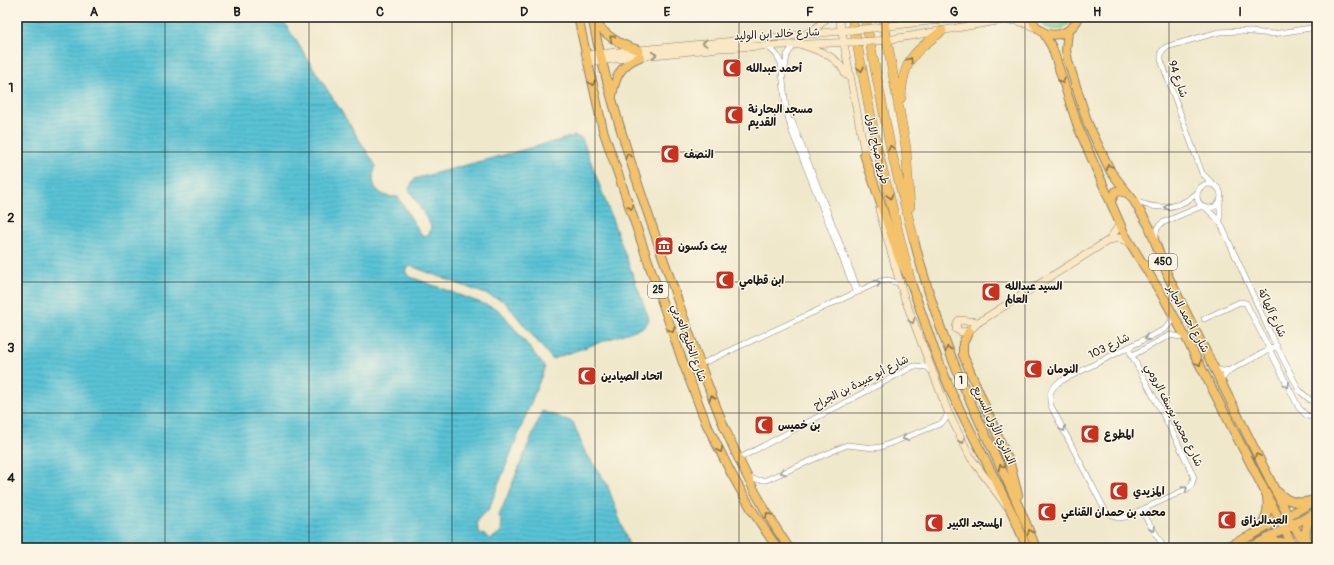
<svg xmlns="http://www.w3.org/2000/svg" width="1334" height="565" font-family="Pangolin,'Playpen Sans Arabic',sans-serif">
<defs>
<pattern id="park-crowns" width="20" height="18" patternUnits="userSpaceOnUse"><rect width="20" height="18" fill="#82d496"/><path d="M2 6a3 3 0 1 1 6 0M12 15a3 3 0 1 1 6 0" fill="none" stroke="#70b581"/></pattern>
<pattern id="water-rules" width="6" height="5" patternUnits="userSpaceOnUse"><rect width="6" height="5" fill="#5ac3d5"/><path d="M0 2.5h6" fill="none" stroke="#4ea7b6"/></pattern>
</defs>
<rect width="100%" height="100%" fill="#fcf5e5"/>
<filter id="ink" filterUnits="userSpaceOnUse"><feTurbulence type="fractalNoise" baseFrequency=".025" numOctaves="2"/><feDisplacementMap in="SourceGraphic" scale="8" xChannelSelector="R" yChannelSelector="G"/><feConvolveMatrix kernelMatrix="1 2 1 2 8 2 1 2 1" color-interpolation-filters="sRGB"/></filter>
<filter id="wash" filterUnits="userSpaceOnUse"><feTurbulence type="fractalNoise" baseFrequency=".012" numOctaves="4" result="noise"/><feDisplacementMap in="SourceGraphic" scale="16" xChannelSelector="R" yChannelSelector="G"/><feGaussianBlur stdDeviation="0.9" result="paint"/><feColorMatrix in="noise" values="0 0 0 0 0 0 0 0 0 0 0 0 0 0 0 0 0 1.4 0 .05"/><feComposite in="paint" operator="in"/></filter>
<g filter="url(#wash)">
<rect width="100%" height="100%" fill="#f0e8cb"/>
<!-- park -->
<path fill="url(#park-crowns)" stroke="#4f7859" d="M1038 17H1073C1066 34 1044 33 1038 17Z"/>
<!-- water -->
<path fill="url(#water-rules)" stroke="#3b7078" d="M17 17H281L376 166C368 184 377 198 398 197L421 234 425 236 429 234 431 226 409 189 414 179 575 136 582 138 648 316 649 320 644 327 552 359 504 301 411 266 405 270 408 276 497 309 503 314 545 367 488 511C479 516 475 521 479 532L491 539 501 532 502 521 499 516 542 411 573 422 584 450 607 484 630 548H17Z"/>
</g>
<g filter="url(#ink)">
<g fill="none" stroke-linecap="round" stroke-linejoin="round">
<!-- street casing -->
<g stroke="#868274" stroke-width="6">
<path id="street" d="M767 46 776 54 781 63 786 108 791 129 856 293
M785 68 787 55 794 45
M792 121 859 292
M1197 196a12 12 0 1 1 24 0a12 12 0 1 1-24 0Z
M1214 185 1202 173 1161 60V52L1166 47 1219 32 1240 31 1273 34 1317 27
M1135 201C1157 210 1179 210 1197 193
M1206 208 1220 222 1272 337 1299 390 1310 400 1317 402
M1220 221V201
M1155 239 1157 228 1162 223 1202 206
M1204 319 1240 302 1246 303 1299 408 1307 416 1317 417
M1128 348 1177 441 1194 477 1191 486 1187 489 1126 517 1118 518 1106 512 1051 406C1048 396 1050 389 1059 382L1165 329 1171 322 1172 313
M1131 356 1170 335 1186 338
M699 365 881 281 889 280 900 284
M1214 368 1223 371 1230 370 1277 346
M1220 381 1230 370
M739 461 742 457 914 366 927 367 931 371
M747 477 756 480H766L847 445 874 448 881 447 940 424 945 420 948 412
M1141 510 1161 542 1162 548"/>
</g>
<!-- secondary casing -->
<g stroke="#868274" stroke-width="8">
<path id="secondary" d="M839 17 866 160
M873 28 938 20 984 17
M806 34 816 28 828 17
M874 41 887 40 1003 20 1018 21 1037 28
M805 46C823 52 838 57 846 75
M586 55 852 30
M587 62 720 48 854 42
M879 210 904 297 948 412 971 458 1005 504
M1109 240 1120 224
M979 322 959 320 957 323 956 329 961 332 969 331 979 322 1109 240 1119 238 1128 242"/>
</g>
<!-- primary casing -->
<g stroke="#868274" stroke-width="10">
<path id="primary" d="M578 17 603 130 682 360 706 423 731 473 752 510 777 548
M592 17C610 106 640 191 670 278 703 373 731 463 789 548
M1031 17C1039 41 1069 40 1079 17
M594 20C605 36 620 45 639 50
M1068 31 1066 50 1068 61 1088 124 1111 172 1134 201 1149 226 1168 276 1292 524 1308 548
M1043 32 1052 47 1078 127 1124 233 1165 300 1186 338 1294 548
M612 96C615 77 621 64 640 57
M864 154 899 258 911 283 935 352 952 394 1014 517 1027 548
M1111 201 1116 191H1119L1127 193
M914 240C927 290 943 339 964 387 987 441 1015 493 1036 548
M1143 264 1150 267 1154 266 1160 254
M969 331 963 343V355L1010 464 1018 495
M1278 492C1288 502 1297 504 1311 501
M1258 530C1266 521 1269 510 1267 498
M1265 541 1282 542 1292 547
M1308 545C1304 534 1305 523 1315 515
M1223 548 1252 535 1317 500
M1249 548 1317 512"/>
</g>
<!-- highway casing -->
<g stroke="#868274" stroke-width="10">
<path id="highway" d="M852 17 876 143 911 283
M865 17 891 150 914 240
M883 17 906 148 910 207
M925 17 938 20
M901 98C903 60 913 53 942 31"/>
</g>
<!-- street -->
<use href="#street" stroke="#fff" stroke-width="5"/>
<!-- secondary -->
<use href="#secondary" stroke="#fae7c3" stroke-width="7"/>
<!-- primary -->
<use href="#primary" stroke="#f3c26a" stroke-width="8"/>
<!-- highway -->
<use href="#highway" stroke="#f3c26a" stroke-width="9"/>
<!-- secondary-bridge casing -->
<g stroke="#868274" stroke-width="8" stroke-linecap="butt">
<path id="secondary-bridge" d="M852 30 873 28
M854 42 874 41"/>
</g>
<!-- secondary-bridge -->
<use href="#secondary-bridge" stroke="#fae7c3" stroke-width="7"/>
</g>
<!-- one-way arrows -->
<defs><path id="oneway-chevron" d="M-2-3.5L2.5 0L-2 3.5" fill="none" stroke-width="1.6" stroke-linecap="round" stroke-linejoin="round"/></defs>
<g stroke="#886f43">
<use href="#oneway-chevron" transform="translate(612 38) rotate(-144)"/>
<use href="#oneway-chevron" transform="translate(910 60) rotate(-58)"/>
<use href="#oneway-chevron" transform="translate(861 69) rotate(78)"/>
<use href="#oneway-chevron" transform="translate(1062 81) rotate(75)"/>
<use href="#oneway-chevron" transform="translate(592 83) rotate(77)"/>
<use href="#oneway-chevron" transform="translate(891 148) rotate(-103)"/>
<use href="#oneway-chevron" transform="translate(628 156) rotate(-108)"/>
<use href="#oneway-chevron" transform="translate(1109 167) rotate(-118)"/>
<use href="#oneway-chevron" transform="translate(890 196) rotate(76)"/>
<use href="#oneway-chevron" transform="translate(631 207) rotate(71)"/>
<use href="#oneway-chevron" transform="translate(672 330) rotate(70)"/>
<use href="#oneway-chevron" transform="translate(948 349) rotate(-112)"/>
<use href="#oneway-chevron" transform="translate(1199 363) rotate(62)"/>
<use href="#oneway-chevron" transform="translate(712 398) rotate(-110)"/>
<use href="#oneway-chevron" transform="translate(720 450) rotate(64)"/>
<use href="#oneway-chevron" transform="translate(1257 456) rotate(-116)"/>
<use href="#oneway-chevron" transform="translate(1001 467) rotate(-115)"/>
<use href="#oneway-chevron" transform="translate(768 515) rotate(-121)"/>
<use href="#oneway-chevron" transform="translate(1030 532) rotate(-111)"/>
</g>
<g stroke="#968c78">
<use href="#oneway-chevron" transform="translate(705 43) rotate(175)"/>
<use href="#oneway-chevron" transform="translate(654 55) rotate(-6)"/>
<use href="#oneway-chevron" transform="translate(912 321) rotate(70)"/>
<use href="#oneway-chevron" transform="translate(962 441) rotate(63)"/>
</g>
<g stroke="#999">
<use href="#oneway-chevron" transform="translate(1167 207) rotate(176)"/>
<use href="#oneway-chevron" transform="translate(878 283) rotate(-23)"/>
<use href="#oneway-chevron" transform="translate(1147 338) rotate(153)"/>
<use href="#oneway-chevron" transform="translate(1287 385) rotate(63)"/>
<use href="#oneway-chevron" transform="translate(1063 429) rotate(62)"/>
<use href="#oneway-chevron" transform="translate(905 438) rotate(159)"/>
<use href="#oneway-chevron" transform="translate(783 472) rotate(156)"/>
<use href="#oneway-chevron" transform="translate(1185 489) rotate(-32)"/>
<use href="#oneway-chevron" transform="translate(1153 529) rotate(59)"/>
</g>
</g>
<!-- grid -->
<path fill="none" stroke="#1c1c1c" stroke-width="1" stroke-opacity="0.55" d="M165 17V548M309 17V548M452 17V548M595 17V548M739 17V548M882 17V548M1025 17V548M1169 17V548M17 152H1317M17 282H1317M17 413H1317"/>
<!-- icons -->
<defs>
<g id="mosque-square" transform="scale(1)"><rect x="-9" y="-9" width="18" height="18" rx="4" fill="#c8321e" stroke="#fcf5e5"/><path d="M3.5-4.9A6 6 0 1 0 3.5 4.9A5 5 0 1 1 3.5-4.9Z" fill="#fff"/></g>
<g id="museum-square" transform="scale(1)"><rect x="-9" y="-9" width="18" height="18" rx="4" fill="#c8321e" stroke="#fcf5e5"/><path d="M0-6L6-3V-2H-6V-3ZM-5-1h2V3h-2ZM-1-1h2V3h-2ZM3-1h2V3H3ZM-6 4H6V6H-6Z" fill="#fff"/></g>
</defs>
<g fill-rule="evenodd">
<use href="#mosque-square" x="732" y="68"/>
<use href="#mosque-square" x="734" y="115"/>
<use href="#mosque-square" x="670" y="154"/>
<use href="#museum-square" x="664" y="246"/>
<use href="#mosque-square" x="725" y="280"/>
<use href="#mosque-square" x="991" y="292"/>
<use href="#mosque-square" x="1033" y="369"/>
<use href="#mosque-square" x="587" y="376"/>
<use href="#mosque-square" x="764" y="425"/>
<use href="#mosque-square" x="1090" y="434"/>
<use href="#mosque-square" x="1119" y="491"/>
<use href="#mosque-square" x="1047" y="512"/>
<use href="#mosque-square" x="1227" y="520"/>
<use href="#mosque-square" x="934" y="523"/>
</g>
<g text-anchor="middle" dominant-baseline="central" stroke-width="3" stroke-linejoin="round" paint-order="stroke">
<!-- shield labels -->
<g fill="#fcf5e5" stroke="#5f5d58" stroke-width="1">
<rect x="1149" y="254" width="28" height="16" rx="3"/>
<rect x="648" y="282" width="20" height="16" rx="3"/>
<rect x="955" y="373" width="12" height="16" rx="3"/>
</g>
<g font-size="10" font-weight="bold" fill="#1c1c1c">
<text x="1163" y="262">450</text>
<text x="658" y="290">25</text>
<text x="961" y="381">1</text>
</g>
<!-- street labels -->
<g font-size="11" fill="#1c1c1c" stroke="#fcf5e5">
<text transform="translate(777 34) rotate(-3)">شارع خالد ابن الوليد</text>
<text transform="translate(1178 79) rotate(71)">شارع 94</text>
<text transform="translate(877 149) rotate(77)">طريق صباح الاول</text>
<text transform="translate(1272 313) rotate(65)">شارع آلهاكة</text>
<text transform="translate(1188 319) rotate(61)">شارع أحمد الجابر</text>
<text transform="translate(689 343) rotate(70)">شارع الخليج العربي</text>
<text transform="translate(1109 346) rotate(-26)">شارع 103</text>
<text transform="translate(861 382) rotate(-27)">شارع أبو عبيدة بن الجراح</text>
<text transform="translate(1174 415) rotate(63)">شارع محمد يوسف الرومي</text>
<text transform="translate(994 425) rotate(65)">الدائري الأول السريع</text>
</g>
<!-- poi labels -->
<g font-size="11" font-weight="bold" fill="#1c1c1c" stroke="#fcf5e5" text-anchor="start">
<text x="746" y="68">أحمد عبدالله</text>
<text x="748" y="109">مسجد البحارنة<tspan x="748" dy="13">القديم</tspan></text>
<text x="684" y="154">النصف</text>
<text x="678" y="246">بيت دكسون</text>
<text x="739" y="280">ابن قطامي</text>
<text x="1005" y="286">السيد عبدالله<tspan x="1005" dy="13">العالم</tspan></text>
<text x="1047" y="369">النومان</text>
<text x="601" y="376">اتحاد الصيادين</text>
<text x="778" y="425">بن خميس</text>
<text x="1104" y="434">المطوع</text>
<text x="1133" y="491">المزيدي</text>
<text x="1061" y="512">محمد بن حمدان القناعي</text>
<text x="1241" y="520">العبدالرزاق</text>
<text x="948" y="523">المسجد الكبير</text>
</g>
</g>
<!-- margin -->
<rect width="1334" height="565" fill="none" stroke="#fcf5e5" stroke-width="44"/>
<rect x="22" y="22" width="1290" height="521" fill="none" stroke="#1c1c1c" stroke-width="1.5"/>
<g font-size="13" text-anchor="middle" font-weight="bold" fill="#1c1c1c">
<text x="94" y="16">A</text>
<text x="237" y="16">B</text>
<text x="380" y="16">C</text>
<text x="524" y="16">D</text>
<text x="667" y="16">E</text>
<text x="810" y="16">F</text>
<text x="954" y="16">G</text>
<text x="1097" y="16">H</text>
<text x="1240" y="16">I</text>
<text x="11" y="92">1</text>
<text x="11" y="222">2</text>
<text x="11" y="352">3</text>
<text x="11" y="482">4</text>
</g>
</svg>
